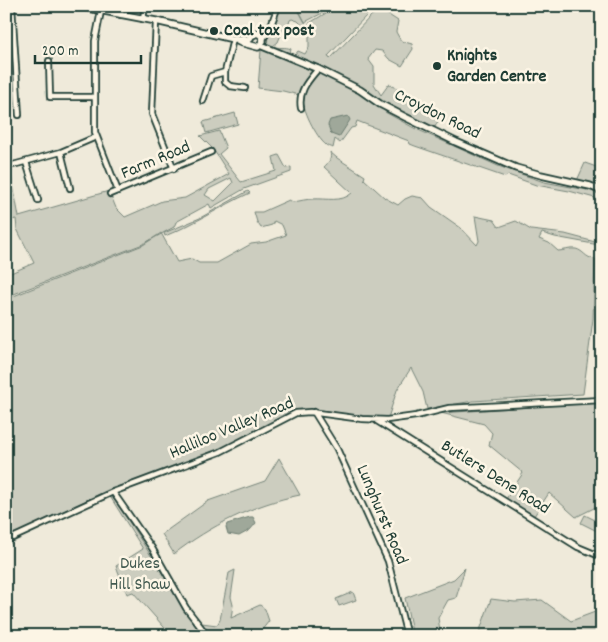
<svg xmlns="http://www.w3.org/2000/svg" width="608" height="642" font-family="Dekko,sans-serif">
<rect width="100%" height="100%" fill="#efeada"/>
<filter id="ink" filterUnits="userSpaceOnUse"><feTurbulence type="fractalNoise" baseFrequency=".02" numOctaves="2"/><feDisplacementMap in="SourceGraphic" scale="10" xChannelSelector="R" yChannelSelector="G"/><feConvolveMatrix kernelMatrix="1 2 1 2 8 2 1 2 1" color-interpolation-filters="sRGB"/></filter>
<g filter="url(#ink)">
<!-- green -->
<path fill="#cccdbf" stroke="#76857a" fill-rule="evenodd" d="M280 6H296L307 26 308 24 331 10 333 6H377L367 15 328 56 330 59 372 15 381 10 398 21 396 32 401 41 412 44 413 49 402 66 389 59 382 51 375 50 368 59 374 67V84L381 95 389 84 418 99 419 107 440 117 435 127 385 103V112L414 128 498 166 544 182 587 190 575 185 585 163 602 169V200L569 191 536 185 508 175 505 177 415 146 410 144 409 141 357 121 355 127 351 128 340 143 335 139 333 148C332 147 327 146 326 145 316 137 301 107 303 96L283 91 258 88 261 50 267 42V38L273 29ZM292 19 298 21 309 32V47L305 54 298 51 295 55 290 53 291 49C285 46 279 49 273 46L278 42 282 32 286 33 290 20Z
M297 6H329L330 9 305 22Z
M235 113 238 124 206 133 203 122Z
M219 131 226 148 219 154 241 182 276 171 273 157 279 155 286 168 291 167V172L244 189 211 208 209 204 176 222 174 227 143 244 6 297V275L34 263 17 229 16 219 6 221V147L19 217 109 191 116 208 125 217 162 201 185 198 229 174 213 149 200 136ZM231 178 233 183 215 201 205 195 209 189Z
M330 152 337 158 365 176 364 179 385 198 398 205 405 199 412 196 423 198 431 207 461 228 477 245 479 241 475 216 494 220 499 227 516 221 531 230 565 234 599 243V245L555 237 542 233 539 239 549 243 558 251C564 251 569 248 576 249 584 251 585 258 595 259L593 319 583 394 473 401 427 409 423 392 411 368 397 390 388 418 363 417 316 409 291 411 219 450 143 479 110 489 6 538V299L143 245 161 233 177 262 192 259 199 263H217L251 244 266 242 286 235 282 225 274 221 272 225 261 228 257 222 254 212H262L289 200 293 202C300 201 307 199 313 199 327 198 341 203 352 193L324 167C329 162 332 159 330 152Z
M248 191 250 193C221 206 195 224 165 236L164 233 200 218Z
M602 402V504L576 517 549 493 534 516 506 499 523 473 489 445 492 433 484 424 441 413Z
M279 458 300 495C254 504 210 526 174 554L162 534 208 501 265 481Z
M113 497 194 622 217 625 220 620 229 573 235 570 231 597 233 605 231 618 260 605 265 609 269 621 257 636 171 635 133 592 127 594 116 566 143 549 111 498Z
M585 515 601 523 597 531 581 523Z
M465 568 456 598 448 600 438 618 441 636H413L405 598 454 579Z
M353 592 356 600 339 606 336 599Z
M491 599 515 602 542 600 571 621 595 612 602 620V636H478Z"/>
<!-- water -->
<path fill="#9fa89a" stroke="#6c7d71" d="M348 116 350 120 339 137 331 134 328 125 330 120Z
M250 517H253L256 523 250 530 239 536 228 534 226 527 227 524Z"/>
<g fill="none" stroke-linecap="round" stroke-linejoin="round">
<!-- minor casing -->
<g stroke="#1f3d34" stroke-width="8">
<path id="minor" d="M12 6 19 115
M101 11 95 41V132L118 191
M121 15V6
M143 19 145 6
M156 21 152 114 174 169
M263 39 270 28 278 6
M49 61 50 97H95
M225 72V82L230 86 245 88
M203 101 211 76 225 72 233 39
M301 108C298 91 308 81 318 69
M61 152 70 188
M26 162 38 200
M13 165 61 152 96 137
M110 194 211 152
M314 412 337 449 388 561 407 636
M377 421 578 547 602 557
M113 492 152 548 186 608 203 630
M6 541 113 492 220 452 296 413 310 412 362 419 387 420 416 416 449 408 602 400"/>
</g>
<!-- major casing -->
<g stroke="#1f3d34" stroke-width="9">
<path id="major" d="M78 6 156 21 233 39H250
M239 42 258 47 263 41 262 36 257 33 251 36 250 39
M260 45 318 69 360 90 380 104 405 117 456 142 516 168 541 175 590 186 602 191"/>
</g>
<!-- minor -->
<use href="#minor" stroke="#fcf5e5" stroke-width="4.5"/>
<!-- major -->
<use href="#major" stroke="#fcf5e5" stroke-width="5.5"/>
</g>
</g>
<!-- markers -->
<g fill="#1f3d34" stroke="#fcf5e5" stroke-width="2">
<circle cx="214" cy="31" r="5"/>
<circle cx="437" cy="66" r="5"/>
</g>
<g text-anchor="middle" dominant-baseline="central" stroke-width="5" stroke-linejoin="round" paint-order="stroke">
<!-- poi labels -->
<g font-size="18" font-weight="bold" fill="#1f3d34" stroke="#fcf5e5" text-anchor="start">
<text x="224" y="31">Coal tax post</text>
<text x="447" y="56">Knights<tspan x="447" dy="21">Garden Centre</tspan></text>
</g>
<!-- street labels -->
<g font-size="18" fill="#1f3d34" stroke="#fcf5e5">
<text transform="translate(437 115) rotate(26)">Croydon Road</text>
<text transform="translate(156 161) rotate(-23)">Farm Road</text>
<text transform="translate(232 429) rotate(-23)">Halliloo Valley Road</text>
<text transform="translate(495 478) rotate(32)">Butlers Dene Road</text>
<text transform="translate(381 515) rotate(67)">Lunghurst Road</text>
</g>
<!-- park labels -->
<g font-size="18" fill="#425a50" stroke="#fcf5e5">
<text x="140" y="564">Dukes<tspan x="140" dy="21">Hill Shaw</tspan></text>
</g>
</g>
<!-- margin -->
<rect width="608" height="642" fill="none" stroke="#fcf5e5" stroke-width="25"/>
<rect x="12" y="12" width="583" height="617" fill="none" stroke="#1f3d34" stroke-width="2" filter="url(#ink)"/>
<!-- scale -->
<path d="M35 55v8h106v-8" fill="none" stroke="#1f3d34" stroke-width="2.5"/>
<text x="42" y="55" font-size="15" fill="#1f3d34" stroke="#fcf5e5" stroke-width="4" paint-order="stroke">200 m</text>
</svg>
